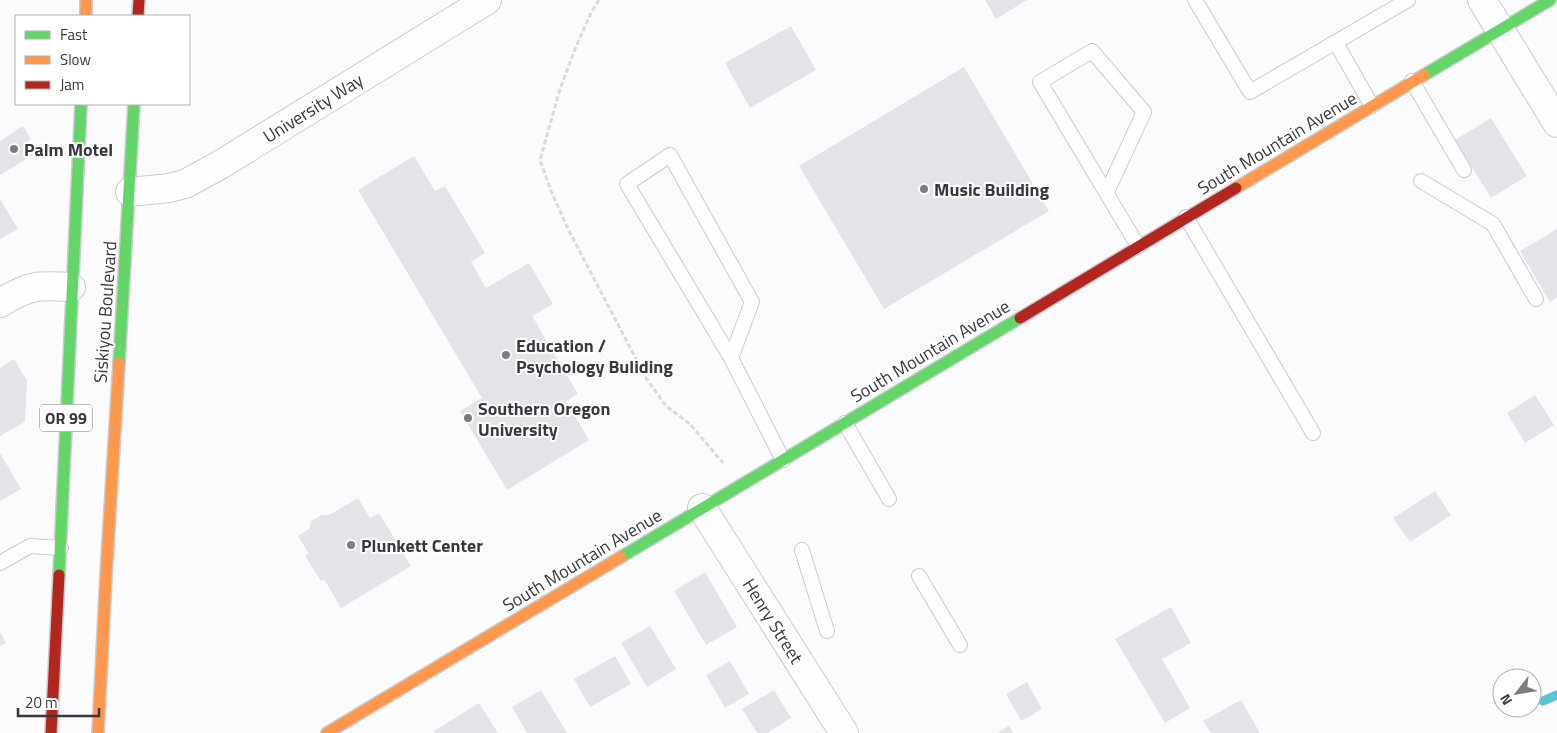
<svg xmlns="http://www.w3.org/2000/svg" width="1557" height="733" font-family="'Titillium Web',sans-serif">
<rect width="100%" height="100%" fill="#fbfafc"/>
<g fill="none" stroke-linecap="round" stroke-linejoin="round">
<!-- stream -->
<path stroke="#5bc4d4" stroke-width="9" d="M1543 701 1557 695"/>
</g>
<!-- building -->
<path fill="#e5e3e8" d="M985 0H1027L996 19Z
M791 26 816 70 750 108 725 63Z
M964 67 1049 211 884 309 799 166Z
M1491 118 1527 176 1491 198 1455 140Z
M23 126 31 139 25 143 33 155 0 175V141Z
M414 156 435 191 445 186 485 253 471 262 486 288 529 263 553 304 532 316 578 394 566 401 589 440 507 490 460 411 482 398 358 190Z
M0 199 18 229 0 239Z
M1557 229V297L1550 302 1520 251Z
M14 359 27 381 25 422 0 436V368Z
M1535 395 1554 425 1525 443 1507 413Z
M0 453 21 489 0 501Z
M1435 491 1451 515 1410 542 1393 518Z
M358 498 370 518 379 513 411 566 341 608 324 579 321 581 305 556 309 554 298 536 309 529 311 521 322 515H329Z
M705 572 737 627 706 645 674 591Z
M1171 607 1191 643 1162 659 1190 708 1165 723 1115 639Z
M650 626 676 669 647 687 621 643Z
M0 632 6 643 0 646Z
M615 656 631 684 590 707 574 679Z
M730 661 749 694 725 708 706 675Z
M1027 682 1042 709 1021 721 1006 694Z
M541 690 567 733H527L512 707Z
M774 690 791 718 767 733H757L742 709Z
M1241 700 1260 733H1211L1203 721Z
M479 703 498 733H435L434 731Z
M1009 726 1013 733H997Z"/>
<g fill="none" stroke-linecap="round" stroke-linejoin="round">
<!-- lane casing -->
<g stroke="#cbcace" stroke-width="16">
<path id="lane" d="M1195 0 1250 92 1408 0
M1336 43 1372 106
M1412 81 1464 170
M1421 181 1493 224 1536 299
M1107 192 1144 112 1092 51 1040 82 1138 246
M1186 217 1313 433
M731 358 752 302 670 155 627 184 731 358 783 460
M845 423 889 499
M802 550 827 631
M0 563 30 546 61 548
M919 576 960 645"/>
</g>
<!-- street casing -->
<g stroke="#cbcace" stroke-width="30">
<path id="street" d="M1482 0 1557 123
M130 192 169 188 185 184 220 165 487 0
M0 303C29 285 38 285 71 287
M702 508 844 733"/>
</g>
<!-- fast casing -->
<g stroke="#cbcace" stroke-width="14">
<path id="fast" d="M1424 75 1550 0
M119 363 134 104
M621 557 1020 318
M59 575 81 104"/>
</g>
<!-- slow casing -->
<g stroke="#cbcace" stroke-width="14">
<path id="slow" d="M86 0V16
M1236 188 1424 75
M98 733 106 576 119 363
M327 733 621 557"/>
</g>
<!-- jam casing -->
<g stroke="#cbcace" stroke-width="14">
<path id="jam" d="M138 16 139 0
M1020 318 1236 188
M51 733 59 575"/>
</g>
<!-- path -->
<path stroke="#dbdadb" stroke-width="3" stroke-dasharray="5 2.5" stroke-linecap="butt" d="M599 0 591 13 575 49 560 89 540 160 551 191 569 231 646 378 666 406 690 424 723 463"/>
<!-- lane -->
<use href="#lane" stroke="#fefeff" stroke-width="14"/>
<!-- street -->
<use href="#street" stroke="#fefeff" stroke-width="28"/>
<!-- fast -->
<use href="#fast" stroke="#63d668" stroke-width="11"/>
<!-- slow -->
<use href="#slow" stroke="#ff974d" stroke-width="11"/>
<!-- jam -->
<use href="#jam" stroke="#b3261e" stroke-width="11"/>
</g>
<!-- markers -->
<g fill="#7e7b81" stroke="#fff" stroke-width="2">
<circle cx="14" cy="149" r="5"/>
<circle cx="924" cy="189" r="5"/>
<circle cx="506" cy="355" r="5"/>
<circle cx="468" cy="418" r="5"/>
<circle cx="351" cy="545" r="5"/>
</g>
<g text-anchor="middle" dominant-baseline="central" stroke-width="4" stroke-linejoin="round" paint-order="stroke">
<!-- shield labels -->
<rect fill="#fff" stroke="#757379" stroke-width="1" x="40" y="404.5" width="52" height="27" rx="4"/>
<g font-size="16" font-weight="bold" fill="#3a373f">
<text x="66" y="418">OR 99</text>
</g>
<!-- street labels -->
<g font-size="18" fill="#3a373f" stroke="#fff">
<text transform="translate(313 108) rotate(-32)">University Way</text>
<text transform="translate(1277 143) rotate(-31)">South Mountain Avenue</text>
<text transform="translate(105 312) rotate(-86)">Siskiyou Boulevard</text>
<text transform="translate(930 351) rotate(-31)">South Mountain Avenue</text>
<text transform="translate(582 560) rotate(-31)">South Mountain Avenue</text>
<text transform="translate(773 621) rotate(58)">Henry Street</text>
</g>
<!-- poi labels -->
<g font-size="18" font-weight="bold" fill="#3a373f" stroke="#fff" text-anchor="start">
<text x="24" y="149">Palm Motel</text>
<text x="934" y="189">Music Building</text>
<text x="516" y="345">Education /<tspan x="516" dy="21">Psychology Buliding</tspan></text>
<text x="478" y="408">Southern Oregon<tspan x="478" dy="21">University</tspan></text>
<text x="361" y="545">Plunkett Center</text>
</g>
</g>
<!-- legend -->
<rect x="15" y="15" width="175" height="90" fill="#ffffff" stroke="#b0afb2"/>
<rect x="25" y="31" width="25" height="8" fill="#63d668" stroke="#b0afb2"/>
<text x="60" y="40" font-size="15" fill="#3a373f">Fast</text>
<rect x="25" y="56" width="25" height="8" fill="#ff974d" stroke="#b0afb2"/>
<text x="60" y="65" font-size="15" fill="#3a373f">Slow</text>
<rect x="25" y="81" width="25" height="8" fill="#b3261e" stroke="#b0afb2"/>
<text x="60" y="90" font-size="15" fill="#3a373f">Jam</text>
<!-- north arrow -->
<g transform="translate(1517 693) rotate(239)"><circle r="24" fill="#ffffff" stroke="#b0afb2"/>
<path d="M0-4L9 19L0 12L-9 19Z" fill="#7e7b81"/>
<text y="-8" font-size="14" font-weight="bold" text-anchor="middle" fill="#3a373f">N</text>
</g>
<!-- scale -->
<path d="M18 708v8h81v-8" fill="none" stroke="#3a373f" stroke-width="2.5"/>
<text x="25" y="708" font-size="15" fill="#3a373f" stroke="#ffffff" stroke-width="4" paint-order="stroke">20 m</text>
</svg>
